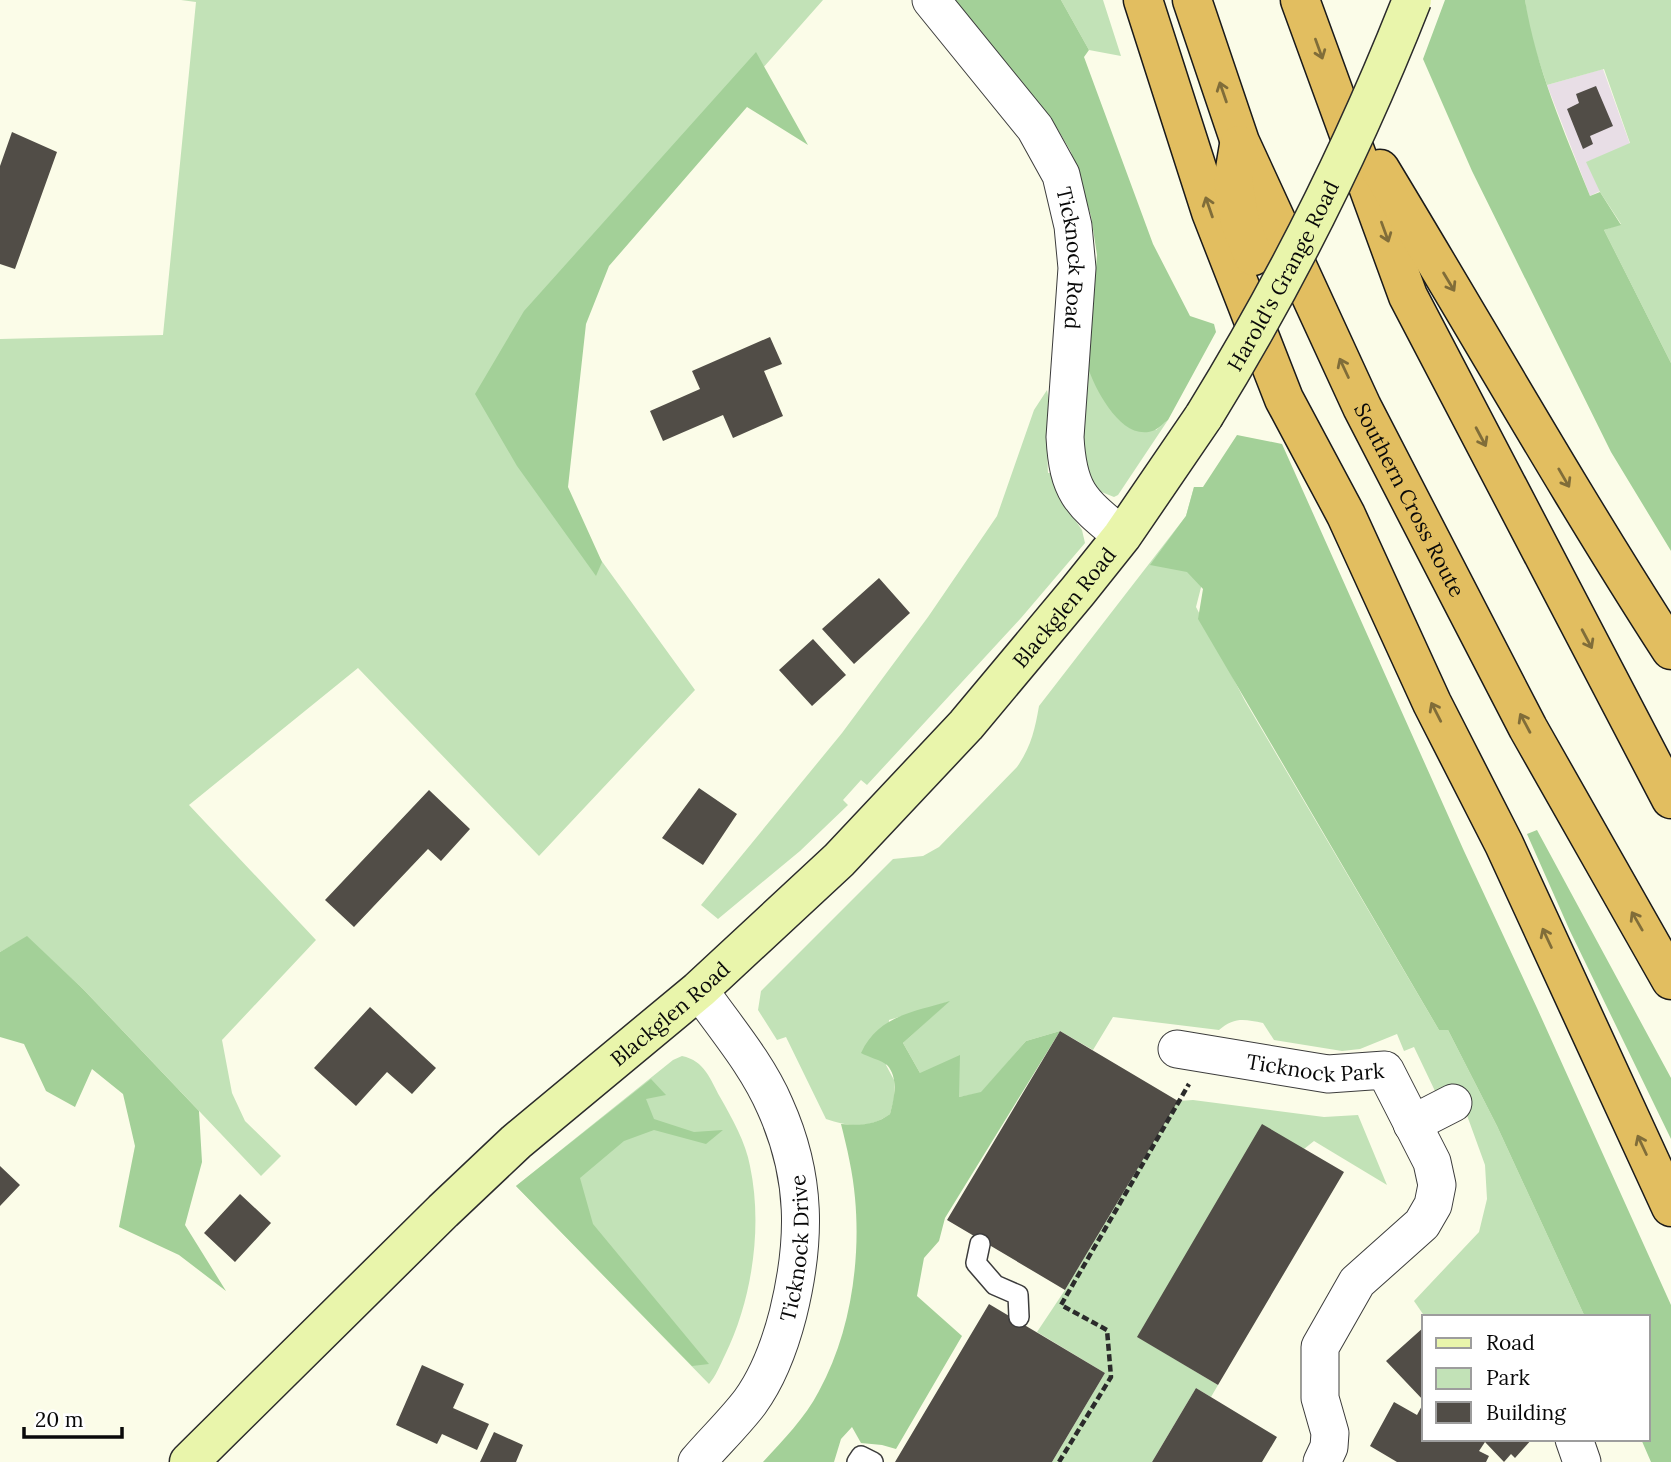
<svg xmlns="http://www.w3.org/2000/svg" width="1671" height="1462" font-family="Lora,serif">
<rect width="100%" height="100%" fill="#fbfce8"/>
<!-- industrial -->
<path fill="#e8dee6" d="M1603 69 1630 144 1587 162 1600 191 1590 196 1547 85Z"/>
<!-- green -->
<path fill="#c2e2b7" d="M181 0H823L663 181 483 397 695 690 539 856 358 668 189 805 316 940 222 1040 232 1093 245 1121 281 1156 261 1176 83 989 27 937 0 952V339L163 335 196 2Z
M1061 0H1103L1121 56 1089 50Z
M1525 0H1671V363L1604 230 1621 224 1600 192 1586 162 1630 143 1604 69 1547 85 1529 31Z
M1088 368 1156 430 1168 420 1118 495 1114 497 1094 489 1080 452Z
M1047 390C1053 415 1046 446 1048 473H1053L1064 504 1082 530 1085 543 1021 618 867 785 861 780 843 800 848 805 800 851 718 919 701 905 842 733 928 617 997 516 1034 410Z
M1194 487 1218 521 1196 607 1245 701 1439 1030H1448L1497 1126 1585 1317H1425L1414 1301 1479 1232 1487 1199 1485 1165 1456 1085 1435 1091 1414 1047 1404 1051 1397 1034 1360 1049 1342 1051 1274 1040 1263 1023C1244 1019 1234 1017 1219 1030L1113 1017 1093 1050 1060 1031 1026 1041 981 1093 959 1097 920 1073 903 1043 948 1002 889 1020 886 1065 894 1080V1099L890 1114C870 1129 849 1127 826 1119L786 1037 777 1040 758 1010 761 991 893 859 923 856 939 847 1017 767C1031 747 1035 729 1039 706L1186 516Z
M682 1056C705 1061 710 1079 720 1097 732 1118 746 1143 750 1166 763 1227 752 1300 725 1355 720 1365 716 1376 709 1384L516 1186 673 1060Z
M1193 1100 1324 1117 1358 1115 1387 1185 1314 1141 1304 1149 1138 1337 1218 1385 1211 1397 1196 1388 1152 1462H1052L1105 1373 1037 1332 1065 1290 1178 1101Z"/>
<!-- forest -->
<path fill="#a3d098" d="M950 0H1061L1089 50 1084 57 1153 244 1190 316 1214 324 1216 332 1168 420C1164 423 1159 428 1155 430 1123 444 1096 391 1088 368L1097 255 1091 216 1071 152 1057 128Z
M1445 0H1525C1536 68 1564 131 1590 196L1600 192 1621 225 1604 230 1671 363V551L1611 452 1472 171 1423 59Z
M756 52 808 145 747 107 609 266 586 324 568 487 602 562 596 576 517 466 475 394 524 311Z
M1237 435 1282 444 1464 851 1537 1008 1671 1305V1462H1651L1641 1439H1648V1317H1585L1497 1126 1448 1030H1439L1198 619 1203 589 1187 572 1150 565 1186 516 1194 487H1203Z
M1537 830 1671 1078V1139L1570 931 1527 834Z
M27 936 83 989 199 1111 202 1162 185 1225 226 1291 179 1255 119 1227 135 1146 123 1094 92 1069 75 1107 46 1091 24 1044 0 1037V952Z
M950 1001 903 1043 920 1073 960 1055 959 1097 981 1092 1026 1041 1060 1031 945 1218 939 1241 924 1258 917 1296 962 1336 896 1449 882 1445 861 1443 852 1427 841 1439 834 1462H763C783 1440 805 1418 819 1391 850 1335 861 1261 855 1198 853 1173 847 1148 841 1124 860 1126 875 1125 890 1114 894 1099 899 1078 887 1065 881 1060 868 1057 861 1053 878 1016 913 1012 950 1001Z
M651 1079 666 1095 646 1099 654 1119 694 1132 723 1130 706 1144 654 1130 624 1141 580 1178 593 1224 709 1364 692 1366 516 1186Z"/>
<!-- building -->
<path fill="#514d47" d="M1596 86 1613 126 1590 136 1593 144 1583 149 1567 109 1579 103 1576 94Z
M12 132 57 152 15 269 0 264V166Z
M770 337 782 364 764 371 783 416 733 438 723 415 663 441 650 411 700 389 692 371Z
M879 578 910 613 854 664 822 629Z
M813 639 846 675 812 706 779 670Z
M699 788 737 814 703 865 662 838Z
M429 790 470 829 441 861 428 849 354 927 325 900Z
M370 1007 436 1068 412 1094 387 1072 356 1106 314 1068Z
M1060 1031 1178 1101 1065 1290 947 1220Z
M1262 1124 1344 1172 1218 1385 1137 1337Z
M0 1166 20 1185 0 1206Z
M240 1194 271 1223 235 1262 204 1233Z
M989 1304 1105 1373 1052 1462H895Z
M1424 1327V1401L1386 1361Z
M422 1365 464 1384 453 1408 489 1424 477 1450 442 1434 437 1444 396 1425Z
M1196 1388 1277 1437 1262 1462H1152Z
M1394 1402 1417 1415 1424 1402V1439H1532L1515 1458 1511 1454 1504 1462 1485 1442 1479 1451 1489 1456 1486 1462H1397L1370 1446Z
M494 1432 523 1445 516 1462H480Z"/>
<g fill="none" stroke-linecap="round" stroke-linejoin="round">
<!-- lane casing -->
<g stroke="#3c3c3c" stroke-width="22">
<path id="lane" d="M980 1244 976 1263 995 1285 1018 1295 1019 1317
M857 1462 861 1456 873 1462"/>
</g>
<!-- street casing -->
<g stroke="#3c3c3c" stroke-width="39">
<g id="street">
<path id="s1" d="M931 0 1035 128 1061 175 1073 226 1077 268 1065 437C1068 493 1081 502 1122 536"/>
<path id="s2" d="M1177 1049 1328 1074 1385 1070 1432 1162 1437 1185 1433 1205 1422 1224 1357 1282 1320 1347V1398L1330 1433 1329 1447 1322 1462"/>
<path d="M1412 1124 1453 1103"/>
<path d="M1574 1439 1582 1462"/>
<path id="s3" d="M697 1462C714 1442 734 1423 750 1402 769 1376 780 1345 788 1314 806 1241 807 1177 775 1106 757 1064 725 1027 699 990"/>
</g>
</g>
<!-- secondary casing -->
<g stroke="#2b2b2b" stroke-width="41">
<g id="secondary">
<path id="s4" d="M189 1462 443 1211 516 1142 699 990 839 860 966 725 1078 591 1122 536 1204 416"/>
</g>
</g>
<!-- highway casing -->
<g stroke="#1a1a1a" stroke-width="41">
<g id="highway">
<path d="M1143 0 1211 212 1284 399 1346 515 1432 703 1504 844 1671 1207"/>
<path id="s5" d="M1192 0 1240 142 1362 407 1528 728 1671 980"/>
<path d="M1300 0 1408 296 1671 799"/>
<path d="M1239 145 1233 181 1240 222 1253 256"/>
<path d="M1380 169C1477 329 1569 492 1671 650"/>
</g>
</g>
<!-- path -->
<path stroke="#2b2b2b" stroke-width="4.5" stroke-dasharray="7 3.5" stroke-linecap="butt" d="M1059 1462 1111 1377 1107 1330 1061 1305 1189 1084"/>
<!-- lane -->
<use href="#lane" stroke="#fff" stroke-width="19"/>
<!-- street -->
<use href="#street" stroke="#fff" stroke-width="37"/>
<!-- secondary -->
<use href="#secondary" stroke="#e9f5ab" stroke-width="38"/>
<!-- highway -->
<use href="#highway" stroke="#e2be60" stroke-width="38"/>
<!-- secondary-bridge casing -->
<g stroke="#2b2b2b" stroke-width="41" stroke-linecap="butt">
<g id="secondary-bridge">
<path id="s6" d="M1204 416C1286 283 1355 145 1412 0"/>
</g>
</g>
<!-- secondary-bridge -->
<use href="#secondary-bridge" stroke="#e9f5ab" stroke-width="38"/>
</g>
<!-- one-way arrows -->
<defs><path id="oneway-shaft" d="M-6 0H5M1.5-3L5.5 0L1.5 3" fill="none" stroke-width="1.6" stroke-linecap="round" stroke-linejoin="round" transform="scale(1.75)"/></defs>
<g stroke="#806d39">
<use href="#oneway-shaft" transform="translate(1319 49) rotate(70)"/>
<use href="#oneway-shaft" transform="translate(1223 92) rotate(-109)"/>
<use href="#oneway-shaft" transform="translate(1209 207) rotate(-109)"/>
<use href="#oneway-shaft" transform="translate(1385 232) rotate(70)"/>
<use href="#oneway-shaft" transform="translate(1449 282) rotate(59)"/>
<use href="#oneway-shaft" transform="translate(1344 368) rotate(-115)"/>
<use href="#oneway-shaft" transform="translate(1481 437) rotate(62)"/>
<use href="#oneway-shaft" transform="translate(1564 478) rotate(60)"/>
<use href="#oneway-shaft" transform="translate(1587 639) rotate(62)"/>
<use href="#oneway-shaft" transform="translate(1436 712) rotate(-117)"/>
<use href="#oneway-shaft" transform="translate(1525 723) rotate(-118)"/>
<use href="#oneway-shaft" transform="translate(1637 921) rotate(-120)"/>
<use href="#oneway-shaft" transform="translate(1547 938) rotate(-115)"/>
<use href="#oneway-shaft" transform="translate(1642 1145) rotate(-115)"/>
</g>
<g text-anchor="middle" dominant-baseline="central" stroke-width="7" stroke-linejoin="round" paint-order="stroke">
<!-- street labels -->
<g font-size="21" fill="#090909" stroke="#fff">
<text stroke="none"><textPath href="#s1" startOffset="303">Ticknock Road</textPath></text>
<text stroke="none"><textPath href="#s6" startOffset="161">Harold's Grange Road</textPath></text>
<text stroke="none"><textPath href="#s5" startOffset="546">Southern Cross Route</textPath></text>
<text stroke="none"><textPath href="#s4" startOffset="1225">Blackglen Road</textPath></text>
<text stroke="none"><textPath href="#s4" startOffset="658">Blackglen Road</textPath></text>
<text stroke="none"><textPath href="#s2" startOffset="140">Ticknock Park</textPath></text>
<text stroke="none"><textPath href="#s3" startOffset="243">Ticknock Drive</textPath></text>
</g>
</g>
<!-- legend -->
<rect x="1422" y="1315" width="228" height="126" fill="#ffffff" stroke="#9d9d9d" stroke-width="2"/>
<rect x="1436" y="1338" width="35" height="10" fill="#e9f5ab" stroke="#9d9d9d" stroke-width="2"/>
<text x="1486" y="1350" font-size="21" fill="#090909">Road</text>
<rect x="1436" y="1368" width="35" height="21" fill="#c2e2b7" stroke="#9d9d9d" stroke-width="2"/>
<text x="1486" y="1385" font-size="21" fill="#090909">Park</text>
<rect x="1436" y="1402" width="35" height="21" fill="#514d47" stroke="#9d9d9d" stroke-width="2"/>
<text x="1486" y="1420" font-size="21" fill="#090909">Building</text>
<!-- scale -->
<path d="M24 1427v10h98v-10" fill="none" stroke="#090909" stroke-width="3.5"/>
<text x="35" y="1427" font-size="21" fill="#090909" stroke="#ffffff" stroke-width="5" paint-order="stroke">20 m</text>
</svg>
